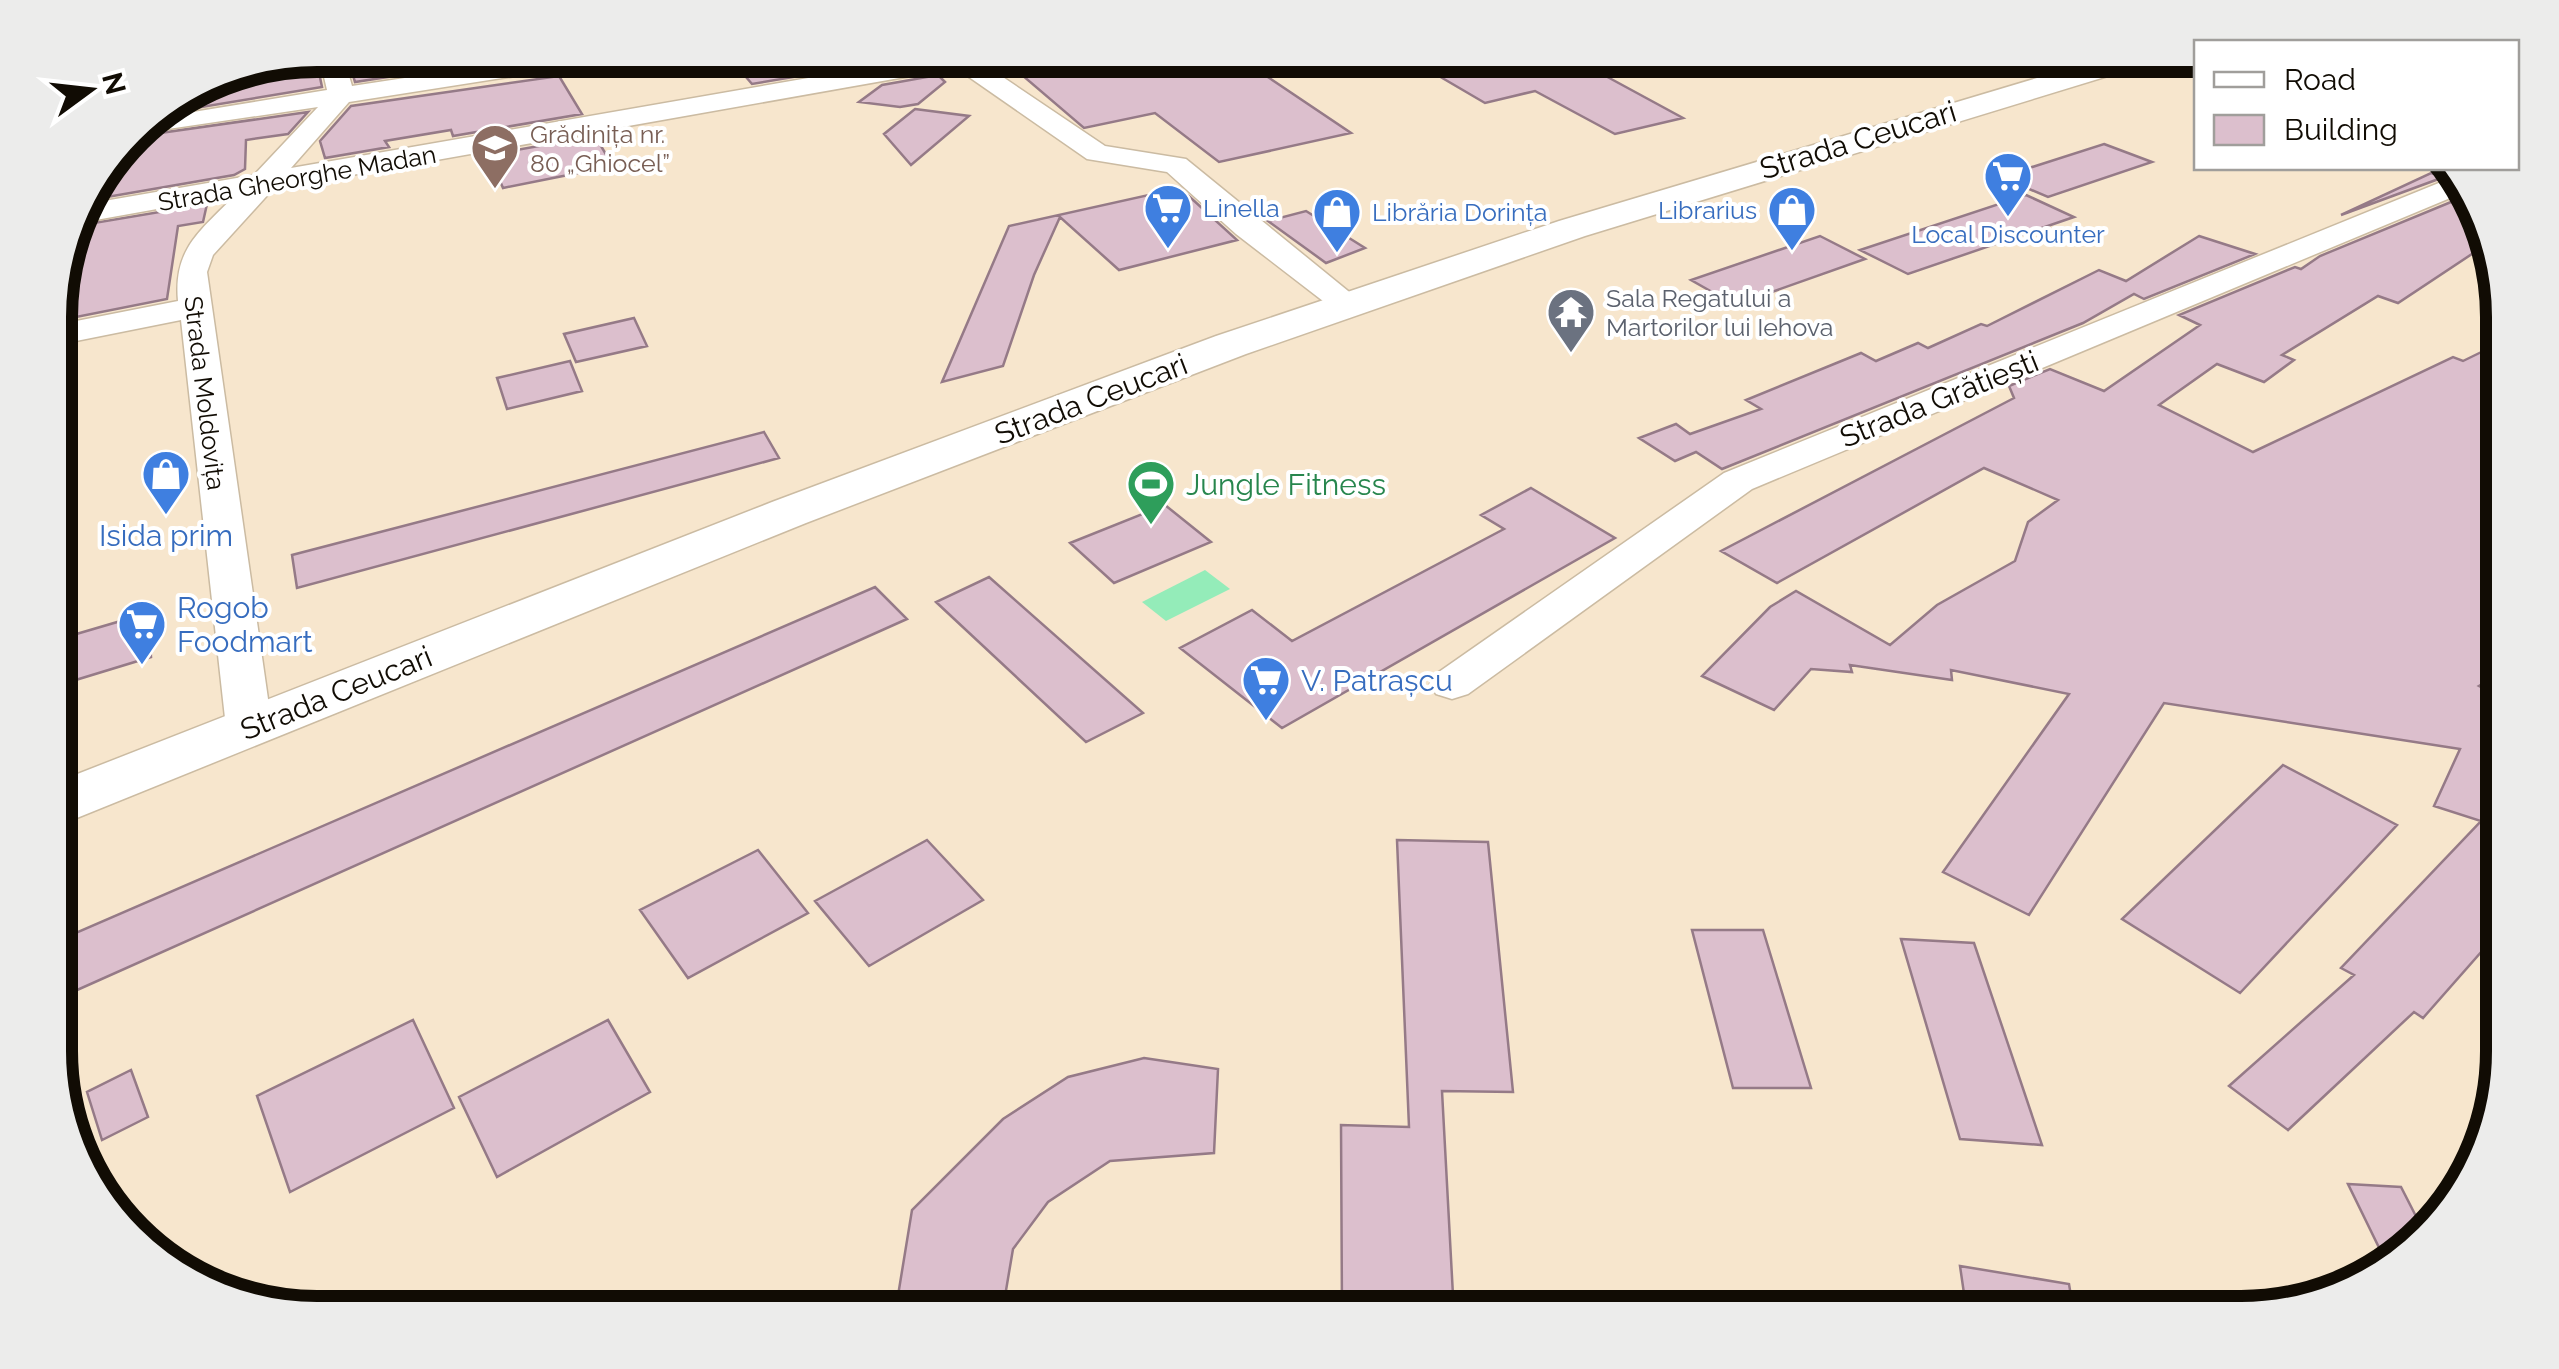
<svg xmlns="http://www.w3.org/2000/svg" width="2559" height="1369" font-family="Raleway,sans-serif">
<rect width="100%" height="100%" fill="#f7e6cd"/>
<!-- green -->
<path fill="#94ecb9" d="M1205 570 1230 589 1166 621 1142 602Z"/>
<!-- building -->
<path fill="#dcbfcd" stroke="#957a87" stroke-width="2.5" d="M371 55H517L518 57 355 82 348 58Z
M727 55H846L847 68 752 84Z
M1060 55H1247V63L1351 133 1219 162 1155 113 1084 128 1009 64Z
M1403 55H1543L1544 61 1598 55 1602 74 1683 118 1615 134 1535 91 1485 103Z
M301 58V65L317 63 322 87 153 115 217 75Z
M938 75 945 82 918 104 900 107 859 102 882 85Z
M559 76 582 114 453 136 451 130 385 141 389 147 325 158 320 141 351 106Z
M915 109 969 116 911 165 884 134Z
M308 112 288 134 246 140 245 169 234 175 84 201 132 137Z
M595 136 613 166 503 188 489 155Z
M2104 144 2152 162 2048 197 2001 177Z
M2431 173 2444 177 2341 215Z
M1180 188 1237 240 1119 270 1060 217 1034 275 1003 366 942 382 1009 226Z
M2026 195 2074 217 1908 274 1860 250Z
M2468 195 2487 244 2398 303 2378 296 2282 355 2294 360 2264 382 2217 364 2159 405 2253 452 2453 357 2463 361 2502 342 2503 672 2479 686 2503 699 2504 926 2423 1018 2414 1012 2288 1130 2229 1086 2354 975 2341 968 2481 821 2434 806 2460 749 2164 703 2029 915 1943 872 2069 694 1951 670 1952 680 1850 665 1852 672 1811 669 1774 710 1702 676 1770 607 1796 591 1890 645 1937 605 2015 561 2028 522 2058 500 1984 468 1777 583 1721 551 2014 398 2009 386 2050 369 2104 391 2200 325 2179 315 2295 267 2301 269 2320 256Z
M207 204 203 222 178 226 167 299 56 321V300L76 226Z
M1306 211 1365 248 1326 263 1268 221Z
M1820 236 1865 259 1735 305 1691 280Z
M2199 236 2255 254 2144 299 2134 294 2083 323 1722 469 1696 452 1675 461 1639 438 1676 424 1690 434 1761 409 1746 400 1861 353 1876 361 1918 343 1928 348 1981 324 1987 326 2099 270 2126 281Z
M634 318 647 346 576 362 564 334Z
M570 361 582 391 507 409 497 378Z
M764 432 779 458 297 588 292 555Z
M1531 488 1615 538 1282 728 1180 648 1252 610 1292 641 1504 529 1481 515Z
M1165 505 1211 542 1114 583 1070 543Z
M989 577 1143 713 1086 742 936 602Z
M875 587 907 619 57 999V941Z
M148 613 151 657 56 686V640Z
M2283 765 2397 825 2240 993 2122 919Z
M927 840 983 900 869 966 815 901Z
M1397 840 1488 842 1513 1092 1442 1091 1454 1314H1342L1341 1125 1409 1127Z
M758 850 808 913 688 978 640 910Z
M1692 930H1763L1811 1088H1733Z
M1901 939 1974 943 2042 1145 1960 1139Z
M413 1020 454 1108 290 1192 257 1096Z
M608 1020 650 1092 497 1177 459 1097Z
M1144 1058 1218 1069 1214 1153 1110 1161 1048 1202 1013 1249 1002 1314H895L912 1210 1003 1119 1068 1077Z
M131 1070 148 1117 102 1140 87 1092Z
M2348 1184 2401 1187 2423 1230 2389 1268Z
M1960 1266 2069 1284 2074 1314H1967Z"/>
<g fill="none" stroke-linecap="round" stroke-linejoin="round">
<!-- street casing -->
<g stroke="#cbbba2" stroke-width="3">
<path id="street" d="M319 55H343L352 86 557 55H617L605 62 349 102 291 168 941 55H1000L982 63 1105 146 1186 159 1364 304 1360 311H1336L1236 234 1167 172 1087 159 956 68 273 189 213 255 207 272 272 727 265 738 249 743 233 738 226 727 181 320 56 345V325L178 301C173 248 201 231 235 195L79 223 81 205 254 175 318 107 134 134 144 120 327 90Z
M2461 174 2467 191 1752 489 1468 694 1452 699 1436 694 1430 684 1436 674 1724 473Z"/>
</g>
<!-- secondary casing -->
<g stroke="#cbbba2" stroke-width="3">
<path id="secondary" d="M2114 55H2161L2157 61 1585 236 1246 354 806 523 57 826V782L772 502 1216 336 1559 221Z"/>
</g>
<!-- street -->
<use href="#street" fill="#fff" fill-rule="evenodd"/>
<!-- secondary -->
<use href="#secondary" fill="#fff" fill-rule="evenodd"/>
</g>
<!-- icons -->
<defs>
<g id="school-pin" transform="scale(2.5)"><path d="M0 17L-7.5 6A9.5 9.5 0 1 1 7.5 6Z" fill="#8d6e63" stroke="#fff"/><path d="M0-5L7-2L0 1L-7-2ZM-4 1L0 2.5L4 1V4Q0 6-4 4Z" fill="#fff"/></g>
<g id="supermarket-pin" transform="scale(2.5)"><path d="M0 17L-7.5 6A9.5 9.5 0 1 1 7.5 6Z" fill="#3f7fe0" stroke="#fff"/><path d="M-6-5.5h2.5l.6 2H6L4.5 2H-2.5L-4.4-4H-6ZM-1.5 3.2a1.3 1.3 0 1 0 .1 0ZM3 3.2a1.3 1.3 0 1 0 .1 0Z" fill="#fff"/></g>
<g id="shop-pin" transform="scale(2.5)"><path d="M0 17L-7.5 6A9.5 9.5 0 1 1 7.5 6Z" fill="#3f7fe0" stroke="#fff"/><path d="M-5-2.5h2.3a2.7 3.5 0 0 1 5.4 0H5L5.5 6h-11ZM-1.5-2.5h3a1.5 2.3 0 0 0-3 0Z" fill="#fff"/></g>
<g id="temple-pin" transform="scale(2.5)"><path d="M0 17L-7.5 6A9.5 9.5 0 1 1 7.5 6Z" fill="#6b7280" stroke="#fff"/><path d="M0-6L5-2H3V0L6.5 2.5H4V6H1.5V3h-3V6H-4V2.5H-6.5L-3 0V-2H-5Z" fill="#fff"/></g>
<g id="stadium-pin" transform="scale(2.5)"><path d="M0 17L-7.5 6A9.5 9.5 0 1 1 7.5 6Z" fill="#2e9e5b" stroke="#fff"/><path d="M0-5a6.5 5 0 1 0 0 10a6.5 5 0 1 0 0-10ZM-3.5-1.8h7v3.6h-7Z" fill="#fff"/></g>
</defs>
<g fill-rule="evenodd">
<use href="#school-pin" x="495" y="148"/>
<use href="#supermarket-pin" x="2008" y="176"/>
<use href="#supermarket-pin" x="1168" y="208"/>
<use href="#shop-pin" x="1792" y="210"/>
<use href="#shop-pin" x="1337" y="212"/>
<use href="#temple-pin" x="1571" y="312"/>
<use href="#shop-pin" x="166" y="474"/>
<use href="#stadium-pin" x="1151" y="484"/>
<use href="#supermarket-pin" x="142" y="624"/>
<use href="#supermarket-pin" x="1266" y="680"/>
</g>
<g text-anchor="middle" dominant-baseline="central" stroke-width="8" stroke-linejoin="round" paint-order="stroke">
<!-- far-education labels -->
<g font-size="25" fill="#785e54" stroke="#fff" text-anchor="start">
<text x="530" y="134">Grădinița nr.<tspan x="530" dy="29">80 „Ghiocel”</tspan></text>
</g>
<!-- far-street labels -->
<g font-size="25" fill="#110c04" stroke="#fff">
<text transform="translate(297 178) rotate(-10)">Strada Gheorghe Madan</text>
<text transform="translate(205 393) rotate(83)">Strada Moldovița</text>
</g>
<!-- far-shop labels -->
<g font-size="25" fill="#366cbe" stroke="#fff" text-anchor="start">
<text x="1203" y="208">Linella</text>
<text x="1757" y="210" text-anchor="end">Librarius</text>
<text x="1372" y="212">Librăria Dorința</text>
<text x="2008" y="234" text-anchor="middle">Local Discounter</text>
</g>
<!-- far-worship labels -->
<g font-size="25" fill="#5b616d" stroke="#fff" text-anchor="start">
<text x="1606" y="298">Sala Regatului a<tspan x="1606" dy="29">Martorilor lui Iehova</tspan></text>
</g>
<!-- street labels -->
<g font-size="30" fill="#110c04" stroke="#fff">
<text transform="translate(1858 140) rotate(-17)">Strada Ceucari</text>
<text transform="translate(1091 399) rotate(-21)">Strada Ceucari</text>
<text transform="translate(1939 399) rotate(-22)">Strada Grătiești</text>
<text transform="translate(336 693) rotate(-22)">Strada Ceucari</text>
</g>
<!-- leisure labels -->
<g font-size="30" fill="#27864d" stroke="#fff" text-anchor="start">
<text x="1186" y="484">Jungle Fitness</text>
</g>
<!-- shop labels -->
<g font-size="30" fill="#366cbe" stroke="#fff" text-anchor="start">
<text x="166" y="535" text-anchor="middle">Isida prim</text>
<text x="177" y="607">Rogob<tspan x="177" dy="34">Foodmart</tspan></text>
<text x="1301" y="680">V. Patrașcu</text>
</g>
</g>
<!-- crop -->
<path d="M0 0H2559V1369H0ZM317 72H2241A245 245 0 0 1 2486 317V1051A245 245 0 0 1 2241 1296H317A245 245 0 0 1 72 1051V317A245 245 0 0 1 317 72Z" fill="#ececeb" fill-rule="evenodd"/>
<path fill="none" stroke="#110c04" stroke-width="12" d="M317 72H2241A245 245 0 0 1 2486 317V1051A245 245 0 0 1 2241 1296H317A245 245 0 0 1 72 1051V317A245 245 0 0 1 317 72Z"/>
<!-- legend -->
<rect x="2194" y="40" width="325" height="130" fill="#ffffff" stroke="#a09e9b" stroke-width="2.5"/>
<rect x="2214" y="72" width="50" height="15" fill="#ffffff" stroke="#a09e9b" stroke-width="2.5"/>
<text x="2284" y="90" font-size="30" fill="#110c04">Road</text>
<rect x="2214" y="115" width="50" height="30" fill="#dcbfcd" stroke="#a09e9b" stroke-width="2.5"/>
<text x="2284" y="140" font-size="30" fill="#110c04">Building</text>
<!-- north arrow -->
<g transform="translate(90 90) rotate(75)" stroke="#ffffff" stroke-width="8" paint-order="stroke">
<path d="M0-8L18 38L0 25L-18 38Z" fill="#110c04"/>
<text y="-15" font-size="28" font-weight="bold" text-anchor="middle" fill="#110c04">N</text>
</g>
</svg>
